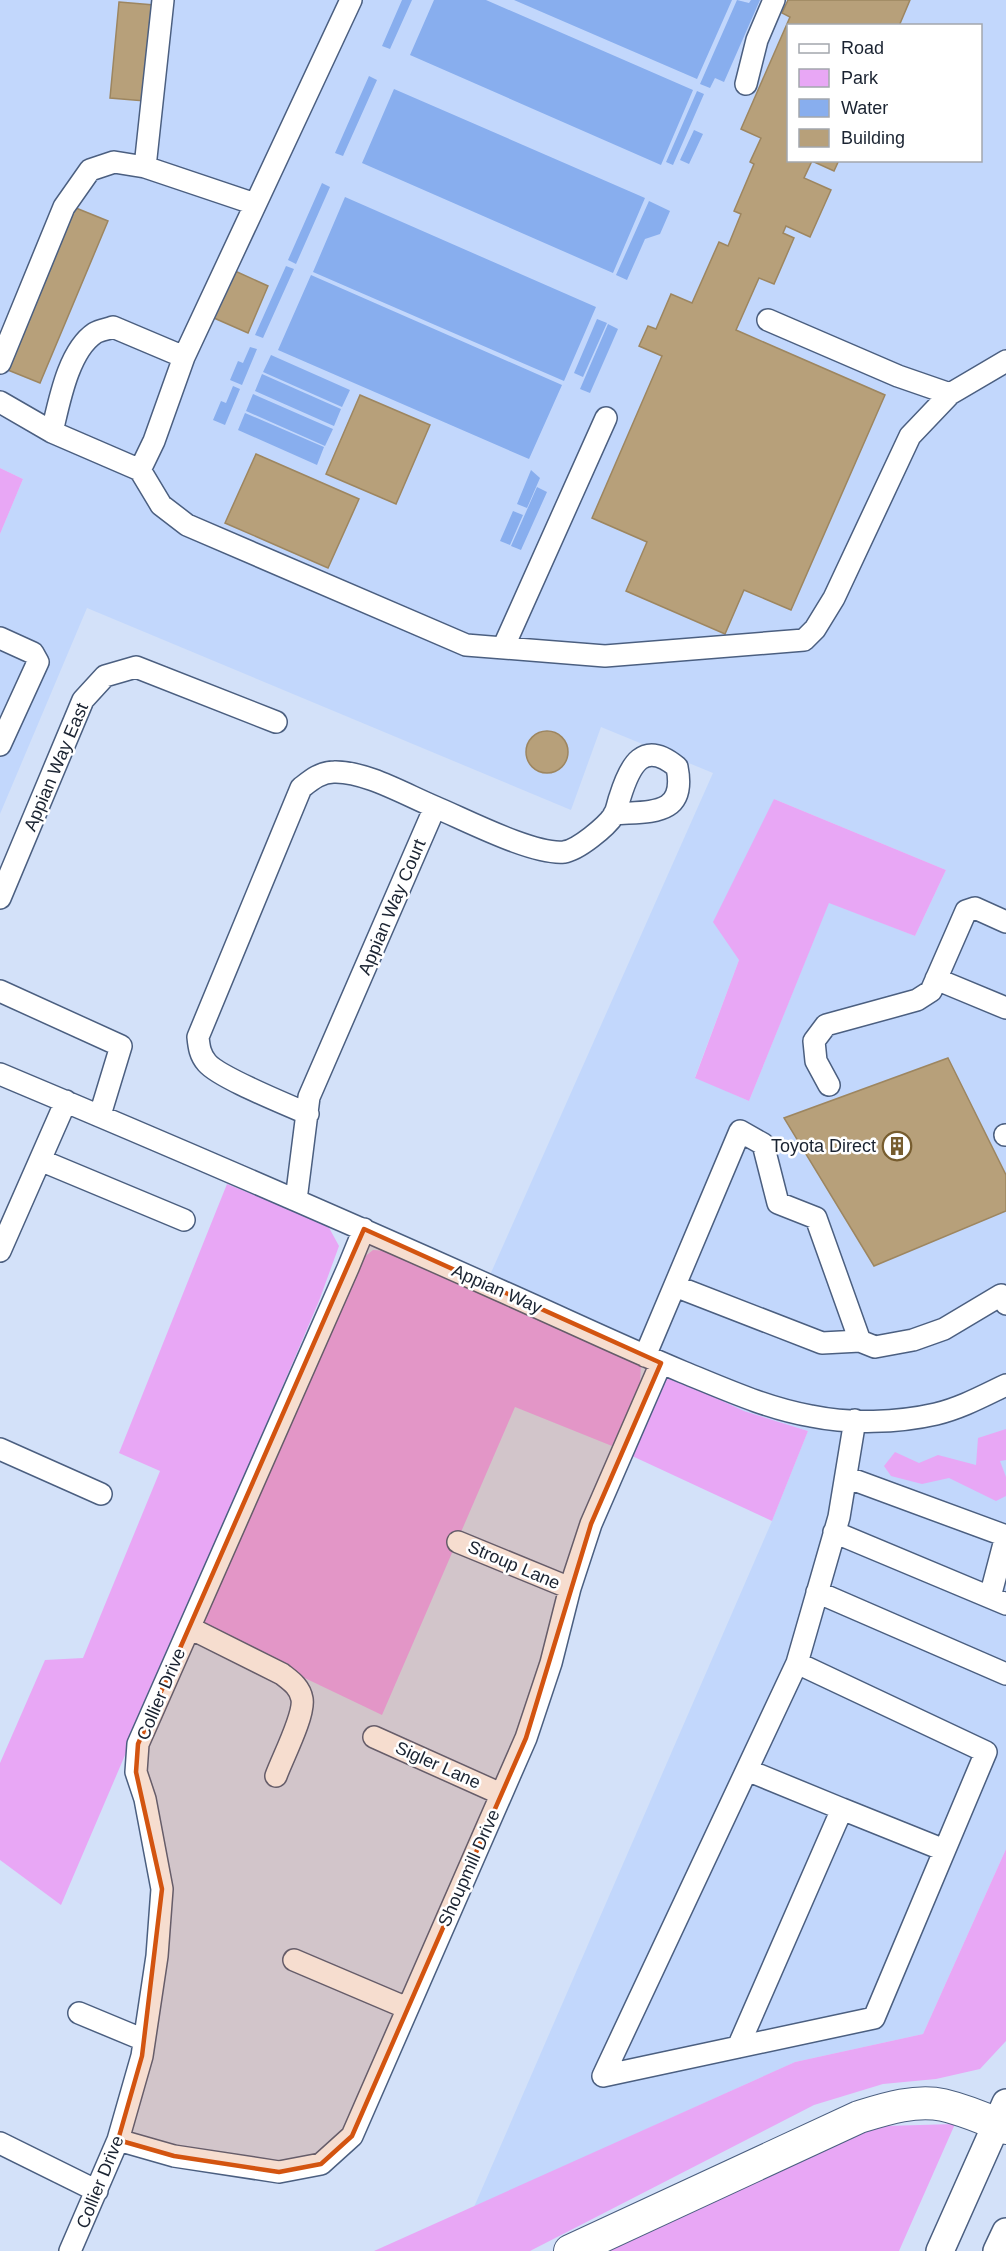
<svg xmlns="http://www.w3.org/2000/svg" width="1006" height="2251" font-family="Helvetica,sans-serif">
<rect width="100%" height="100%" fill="#d3e1f9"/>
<!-- built -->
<path fill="#c2d7fc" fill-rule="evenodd" d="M0 0H1006V1849L923 2034 795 2062 474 2207 772 1521 808 1431 744 1411 482 1293 713 773 601 727 571 810 87 608 0 814V534L23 479 0 468ZM788 26H980V160H788ZM774 799 946 870 915 936 829 902 749 1101 695 1077 739 960Z"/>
<!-- green -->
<path fill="#e8a7f5" d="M0 468 23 479 0 534Z
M774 799 946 870 915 936 829 903 749 1101 695 1078 739 960 713 922Z
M227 1184 327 1224 339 1246 319 1301 61 1905 0 1860V1763L45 1660 83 1658 160 1471 119 1453Z
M373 1250 388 1251 641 1363 640 1384 612 1446 515 1407 382 1715 198 1627 363 1258Z
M669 1376 744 1411 808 1431 772 1521 630 1455 659 1386Z
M1006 1429V1460L1000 1461 1006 1477V1496L996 1501 949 1478 922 1484 891 1476 884 1466 895 1452 919 1463 938 1455 976 1465 978 1438Z
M1006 1849V2041L980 2069 936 2079 883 2084 814 2105 530 2251H374L795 2062 923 2034Z
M955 2124 899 2251H605L841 2140 885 2126Z"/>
<!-- water -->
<path fill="#88aeee" d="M402 0H412L390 49 382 46Z
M434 0H486L693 90 661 165 410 55Z
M514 0H732L697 79Z
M737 0 749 3 751 0H760L724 82 715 78 710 88 700 84Z
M369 76 377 80 343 156 335 153Z
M394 89 645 198 613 273 362 163Z
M697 91 704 94 673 165 666 162Z
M694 130 703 134 689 164 680 160Z
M322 183 330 187 296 264 288 260Z
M345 197 596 307 564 381 313 272Z
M649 201 670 211 660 234 645 239 627 280 616 275Z
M286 266 294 269 263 338 255 335Z
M311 275 562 385 529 459 278 350Z
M597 319 607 323 583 377 574 373Z
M608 324 618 329 590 393 580 389Z
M250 347 257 349 242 385 230 380 238 361 243 363Z
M271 355 350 390 342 407 263 372Z
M262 374 341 409 334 426 255 391Z
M233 386 240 389 225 425 213 420 221 401 226 403Z
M253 394 333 429 325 446 246 411Z
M245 413 324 447 317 465 238 430Z
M531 470 540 478 527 508 517 504Z
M537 487 547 492 521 550 511 546Z
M513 511 523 515 510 545 500 541Z"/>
<!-- building -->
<path fill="#b7a07a" stroke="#9d8660" stroke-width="1.5" d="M788 0H910L899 26H788V160H839L834 171 812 161 804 178 831 190 810 237 786 226 783 233 794 238 774 284 759 278 736 330 885 395 791 610 744 590 725 634 626 591 647 542 592 518 662 356 639 346 648 326 656 329 671 294 692 303 719 242 728 246 741 214 734 211 754 164 750 162 761 138 741 129 790 17 782 13Z
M119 2 154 5 145 101 110 98Z
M71 206 108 221 40 383 3 368Z
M235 271 268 286 248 333 214 318Z
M360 395 430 425 396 504 326 474Z
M256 454 359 499 328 568 225 523Z
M526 752a21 21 0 1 1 42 0a21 21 0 1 1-42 0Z
M948 1058 1006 1175V1211L874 1266 784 1118Z"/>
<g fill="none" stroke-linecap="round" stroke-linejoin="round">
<!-- minor casing -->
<g stroke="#4b5f80" stroke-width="24">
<path id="minor" d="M746 84 757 40 774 0
M145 167 163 0
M768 320 898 376 950 394
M0 363 64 207 90 170 114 162 145 167 255 204
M0 402 52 432 140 470 161 505 187 525 466 645 605 656 804 640 815 629 834 598 910 436 950 394 1006 361
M52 432C59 403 68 351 95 333 100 330 108 329 113 327L184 357
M140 470 154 441 184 357 351 0
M0 638 33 653 38 662 0 745
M503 648 606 418
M0 898 83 700 105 676 136 667 276 722
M936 979 1006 1008
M0 991 121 1046 100 1115
M0 1074C167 1144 334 1216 499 1290 560 1317 621 1346 683 1372 725 1389 766 1408 811 1416 850 1424 897 1423 936 1414 961 1408 983 1396 1006 1385
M829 1085 816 1061 814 1041 826 1025 917 1000 931 991 966 911 975 908 1006 922
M308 1114C286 1104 220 1078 207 1063 200 1055 199 1047 198 1037L301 788C310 781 320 772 334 772 365 771 406 795 435 807
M1005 1135H1006
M40 1160 184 1220
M296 1200 309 1097 435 807C466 820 533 855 564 852 578 850 606 827 614 815 617 810 618 802 620 797 630 765 643 739 677 767 687 817 650 811 614 814
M0 1251 66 1101
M675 1286 822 1343 860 1341
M645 1356 740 1131 763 1144 778 1203 816 1218 860 1341 875 1347 913 1340 944 1329 1001 1295 1006 1304
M0 1449 101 1494
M846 1477 1006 1536 990 1597
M834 1532 1006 1604
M458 1542 570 1588
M817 1592 1006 1674
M190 1628 282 1674C291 1681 300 1687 302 1699 305 1715 282 1759 276 1776
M797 1663 986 1752 874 2018 603 2076 797 1663 839 1517 855 1420
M374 1737 501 1794
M747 1770 842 1809
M294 1960 407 2008
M79 2013 144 2040
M738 2047 842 1809 944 1850
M118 2140 174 2156 279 2172 321 2164 352 2136 526 1738 551 1663 570 1588 591 1524 661 1363
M0 2143 97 2191
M70 2251 118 2140 142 2056 157 1956 162 1889 145 1799 136 1772 138 1744 348 1268 364 1229"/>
</g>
<!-- major casing -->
<g stroke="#4b5f80" stroke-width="30">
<path id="major" d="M940 2251 1006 2103
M997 2251 1006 2232"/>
</g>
<!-- highway casing -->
<g stroke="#4b5f80" stroke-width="34">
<path id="highway" d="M570 2251 859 2117C885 2109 916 2099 943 2105 964 2110 986 2119 1006 2128"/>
</g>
<!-- minor -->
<use href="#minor" stroke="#fff" stroke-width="21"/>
<!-- major -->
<use href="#major" stroke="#fff" stroke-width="27"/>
<!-- highway -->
<use href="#highway" stroke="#fff" stroke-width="32"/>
</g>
<!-- marked area -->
<path fill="#d35410" fill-opacity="0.2" stroke="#d35410" stroke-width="4.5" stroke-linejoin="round" d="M364 1229 661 1363 591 1524 526 1738 352 2136 321 2164 279 2172 174 2156 118 2140 142 2056 162 1889 136 1772 138 1744Z"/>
<!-- icons -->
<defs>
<g id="building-ring" transform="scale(1.5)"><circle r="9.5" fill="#fff" stroke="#775d2f" stroke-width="1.5"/><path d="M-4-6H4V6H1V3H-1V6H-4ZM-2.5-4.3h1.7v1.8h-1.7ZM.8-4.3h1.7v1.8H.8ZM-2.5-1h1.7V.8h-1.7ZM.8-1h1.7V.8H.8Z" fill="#775d2f"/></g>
</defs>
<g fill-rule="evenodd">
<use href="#building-ring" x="897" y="1146"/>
</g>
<g text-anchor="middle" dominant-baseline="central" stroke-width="5" stroke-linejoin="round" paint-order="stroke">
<!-- street labels -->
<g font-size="18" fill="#1a2331" stroke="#fff">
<text transform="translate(56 767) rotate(-67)">Appian Way East</text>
<text transform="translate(392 907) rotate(-67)">Appian Way Court</text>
<text transform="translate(497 1289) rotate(24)">Appian Way</text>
<text transform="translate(514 1565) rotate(23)">Stroup Lane</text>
<text transform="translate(161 1694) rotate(-67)">Collier Drive</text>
<text transform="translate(438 1765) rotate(24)">Sigler Lane</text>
<text transform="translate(469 1868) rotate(-66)">Shoupmill Drive</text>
<text transform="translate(100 2182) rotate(-68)">Collier Drive</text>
</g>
<!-- poi labels -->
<g font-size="18" fill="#1a2331" stroke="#fff" text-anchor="end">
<text x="876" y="1146">Toyota Direct</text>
</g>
</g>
<!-- legend -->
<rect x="787" y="24" width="195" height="138" fill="#ffffff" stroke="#a3a7ad" stroke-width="1.5"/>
<rect x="799" y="44" width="30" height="9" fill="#ffffff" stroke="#a3a7ad" stroke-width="1.5"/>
<text x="841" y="54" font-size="18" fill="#1a2331">Road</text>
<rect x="799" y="69" width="30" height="18" fill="#e8a7f5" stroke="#a3a7ad" stroke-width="1.5"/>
<text x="841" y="84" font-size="18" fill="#1a2331">Park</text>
<rect x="799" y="99" width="30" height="18" fill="#88aeee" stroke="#a3a7ad" stroke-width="1.5"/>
<text x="841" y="114" font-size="18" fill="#1a2331">Water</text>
<rect x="799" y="129" width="30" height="18" fill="#b7a07a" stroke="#a3a7ad" stroke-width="1.5"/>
<text x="841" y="144" font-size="18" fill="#1a2331">Building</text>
</svg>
